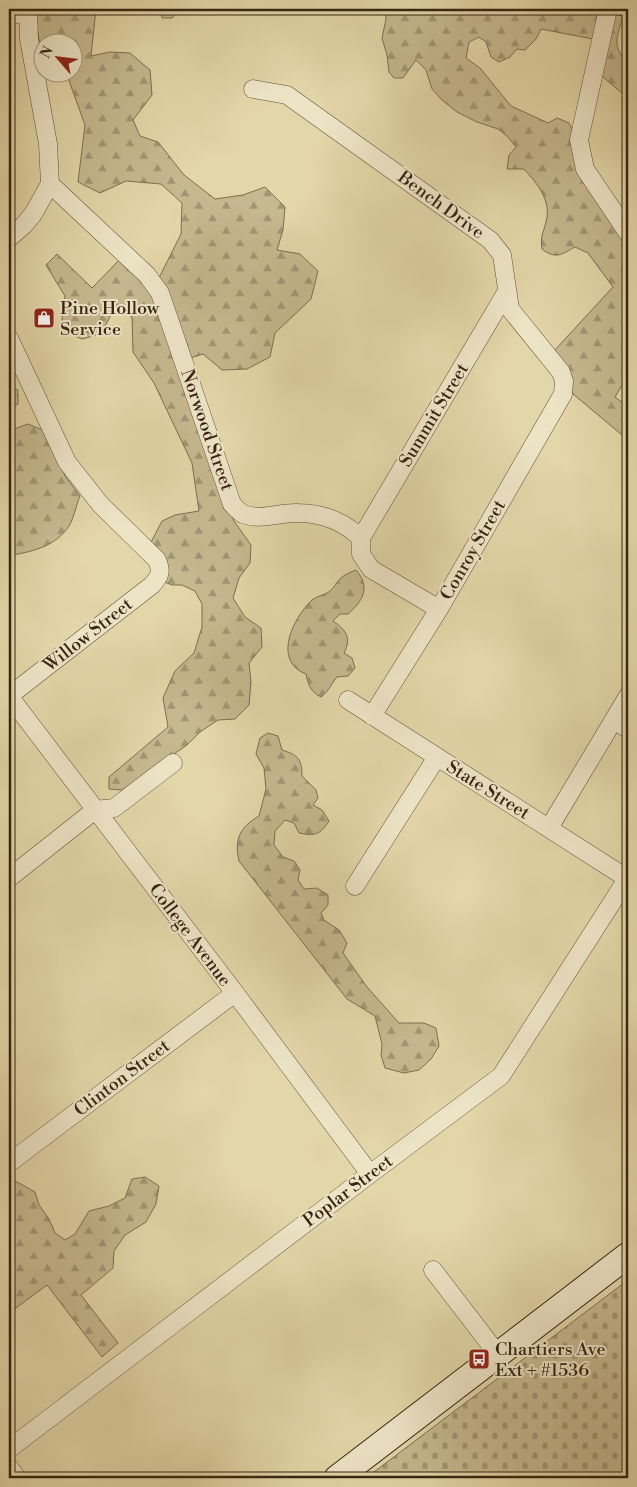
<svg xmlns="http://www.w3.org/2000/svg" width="637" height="1487" font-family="'Libre Bodoni',serif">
<defs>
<pattern id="forest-firs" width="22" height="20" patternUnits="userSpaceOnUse" patternTransform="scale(1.25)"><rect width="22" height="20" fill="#c6b88f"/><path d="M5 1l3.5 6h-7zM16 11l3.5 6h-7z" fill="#a29574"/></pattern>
<pattern id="cemetery-stones" width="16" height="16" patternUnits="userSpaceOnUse" patternTransform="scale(1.25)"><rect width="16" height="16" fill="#c6b88f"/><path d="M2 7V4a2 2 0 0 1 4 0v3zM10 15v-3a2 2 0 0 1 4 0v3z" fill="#a29574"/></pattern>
</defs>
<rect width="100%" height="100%" fill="#e3d6a8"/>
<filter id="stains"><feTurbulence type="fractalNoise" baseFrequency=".004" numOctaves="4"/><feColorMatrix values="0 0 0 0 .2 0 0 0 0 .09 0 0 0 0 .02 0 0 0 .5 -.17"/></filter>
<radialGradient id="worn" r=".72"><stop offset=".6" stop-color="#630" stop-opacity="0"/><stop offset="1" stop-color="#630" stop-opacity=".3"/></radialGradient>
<!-- forest -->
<path fill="url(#forest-firs)" stroke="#7e6e51" d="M34 9H96L91 56 110 52 130 53 150 70 152 95 133 120 140 136 158 142 184 175 215 199 243 195 265 187 285 207 283 230 277 250 300 254 318 271 311 299 275 333 270 357 247 369 222 370 203 354 175 363 234 521 251 545 250 563 239 578 233 598 245 617 261 628 262 647 249 663 251 682 249 705 235 719 218 720 200 732 187 745 122 790 109 789V777L168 727 163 698 175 671 194 653 202 627V604L195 591 182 585H172L155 578 150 544 162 521 175 515 199 511 192 463 154 383 133 352 132 318 125 308 114 309 101 334 82 339 66 332 62 319 65 296 46 265 57 254 92 288 122 257 145 279 160 276 181 234 182 203 161 184 126 181 100 193 78 182 85 125 67 75 64 73 72 72V42H42V52L41 50 34 12Z
M161 9H181L172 18H162Z
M385 9H604L598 40 541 29 536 39 525 50 517 49 510 57 499 62 491 57 486 42 479 37 469 42 466 58 480 68 511 106 548 123 557 118 569 123 628 241V375L615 397 628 407V440L573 394 570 384 554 351 613 287 588 253 575 247C562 254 556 260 542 249 540 236 543 234 546 222 552 201 537 183 524 169H507L509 155 516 147 507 136 498 129 477 122 457 112 442 100 432 89 426 70 416 60 403 78H394L389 72 387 55 382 38 386 19Z
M610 13 623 16C617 40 611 44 628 64V98L598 73Z
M9 386 18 390V404L9 409Z
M28 424 45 431 57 451 65 476 80 496C76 505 74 518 69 526 56 546 34 551 13 555L9 535V433L11 430Z
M356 570C371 587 363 601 348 614H340L333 621C346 630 352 638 344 653L352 658 355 668 348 676 337 677C330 685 330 690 321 697 311 692 308 685 306 674 272 661 293 618 312 600 317 596 324 595 329 592 334 588 337 581 342 577 346 574 351 572 356 570Z
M268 733 278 736 282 750C298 755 302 759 302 776L316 790 318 798 313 805 322 810 329 821C320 835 315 836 299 833L294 823 285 820 275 831 274 845 283 857 294 861 300 870 298 880 304 889 317 888 328 895V905L321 913 324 920 339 930 347 943 343 953 367 987 399 1023H424L436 1028 439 1046 431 1059 419 1070 404 1073 385 1068 381 1055 382 1044 375 1016 347 999 239 861C234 839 240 827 259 816L266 789 264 768 256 754 260 738Z
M145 1177 159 1186 156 1204 146 1222 125 1235 114 1251 113 1268 81 1295 118 1343 102 1357 47 1285 9 1313V1180L19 1183 35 1192 39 1205 49 1219 55 1233 65 1240 75 1234 89 1211 109 1206 125 1198 132 1179Z"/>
<!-- cemetery -->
<path fill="url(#cemetery-stones)" stroke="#7e6e51" d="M628 1280V1478H366Z"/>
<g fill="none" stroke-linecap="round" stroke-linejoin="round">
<!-- street casing -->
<g stroke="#625138" stroke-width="19">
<path id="street" d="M608 9 579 140 585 169 628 233
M9 16 27 11
M253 89 287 95 490 240 502 255 510 309 561 372 564 381 563 394 439 609 372 716
M50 184 147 275 160 293 232 504C235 507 239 512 243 514 261 521 280 512 298 513 322 513 343 521 361 538V554L371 569 439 609
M9 238 24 225 33 214 50 184 48 144 29 39 28 9
M9 338 67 462 100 504 157 560C162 572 160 576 152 585L9 696
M361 538 507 291
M9 696 235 993 370 1174
M348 700 628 879
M614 720 628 729
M549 828 628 696
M9 878 95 810 114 808 173 763
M355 886 437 757
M9 1163 235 993
M433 1270 499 1356
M9 1449 370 1174 501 1076 627 879
M9 1467 17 1478"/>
</g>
<!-- secondary casing -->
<g stroke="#372513" stroke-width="27">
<path id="secondary" d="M337 1478 628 1255"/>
</g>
<!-- street -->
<use href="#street" stroke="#ede4c6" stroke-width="18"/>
<!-- secondary -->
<use href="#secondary" stroke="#ede4c6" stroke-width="25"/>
</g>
<!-- icons -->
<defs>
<g id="shop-square" transform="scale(1.125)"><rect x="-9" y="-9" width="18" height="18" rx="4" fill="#8f2418" stroke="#ede4c6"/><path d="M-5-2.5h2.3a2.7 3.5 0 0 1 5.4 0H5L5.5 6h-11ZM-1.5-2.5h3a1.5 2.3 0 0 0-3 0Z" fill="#fff"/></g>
<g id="bus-square" transform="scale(1.125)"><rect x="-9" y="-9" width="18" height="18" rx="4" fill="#8f2418" stroke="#ede4c6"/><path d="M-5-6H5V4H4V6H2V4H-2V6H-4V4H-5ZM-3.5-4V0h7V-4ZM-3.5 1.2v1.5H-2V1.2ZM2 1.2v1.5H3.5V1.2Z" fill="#fff"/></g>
</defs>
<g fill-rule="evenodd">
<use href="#shop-square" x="44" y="318"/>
<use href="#bus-square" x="479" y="1359"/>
</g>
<g text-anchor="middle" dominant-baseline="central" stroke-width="4" stroke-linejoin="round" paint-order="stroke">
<!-- street labels -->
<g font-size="18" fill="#372513" stroke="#ede4c6">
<text transform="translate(441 205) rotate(36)">Bench Drive</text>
<text transform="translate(434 415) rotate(-59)">Summit Street</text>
<text transform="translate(207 430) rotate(71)">Norwood Street</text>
<text transform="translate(473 550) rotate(-60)">Conroy Street</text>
<text transform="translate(88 635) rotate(-38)">Willow Street</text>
<text transform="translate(488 790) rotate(32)">State Street</text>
<text transform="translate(190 935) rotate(53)">College Avenue</text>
<text transform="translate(122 1078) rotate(-37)">Clinton Street</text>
<text transform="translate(348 1191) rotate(-37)">Poplar Street</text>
</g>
<!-- poi labels -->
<g font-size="18" fill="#372513" stroke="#ede4c6" text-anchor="start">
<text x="60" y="308">Pine Hollow<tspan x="60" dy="21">Service</tspan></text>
<text x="495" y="1349">Chartiers Ave<tspan x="495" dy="21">Ext + #1536</tspan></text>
</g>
</g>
<!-- margin -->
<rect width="637" height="1487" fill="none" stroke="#e3d6a8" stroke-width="30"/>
<rect x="10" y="10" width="617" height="1467" fill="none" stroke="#372513" stroke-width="2.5"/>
<rect x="15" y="15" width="607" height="1457" fill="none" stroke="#372513"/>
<!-- north arrow -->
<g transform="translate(58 58) rotate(298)"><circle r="24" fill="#ede4c6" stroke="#a4987e"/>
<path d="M0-4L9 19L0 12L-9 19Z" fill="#8f2418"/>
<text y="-8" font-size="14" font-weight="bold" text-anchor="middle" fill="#372513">N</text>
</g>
<rect width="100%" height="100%" filter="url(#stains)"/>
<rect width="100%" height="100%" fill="url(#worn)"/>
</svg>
